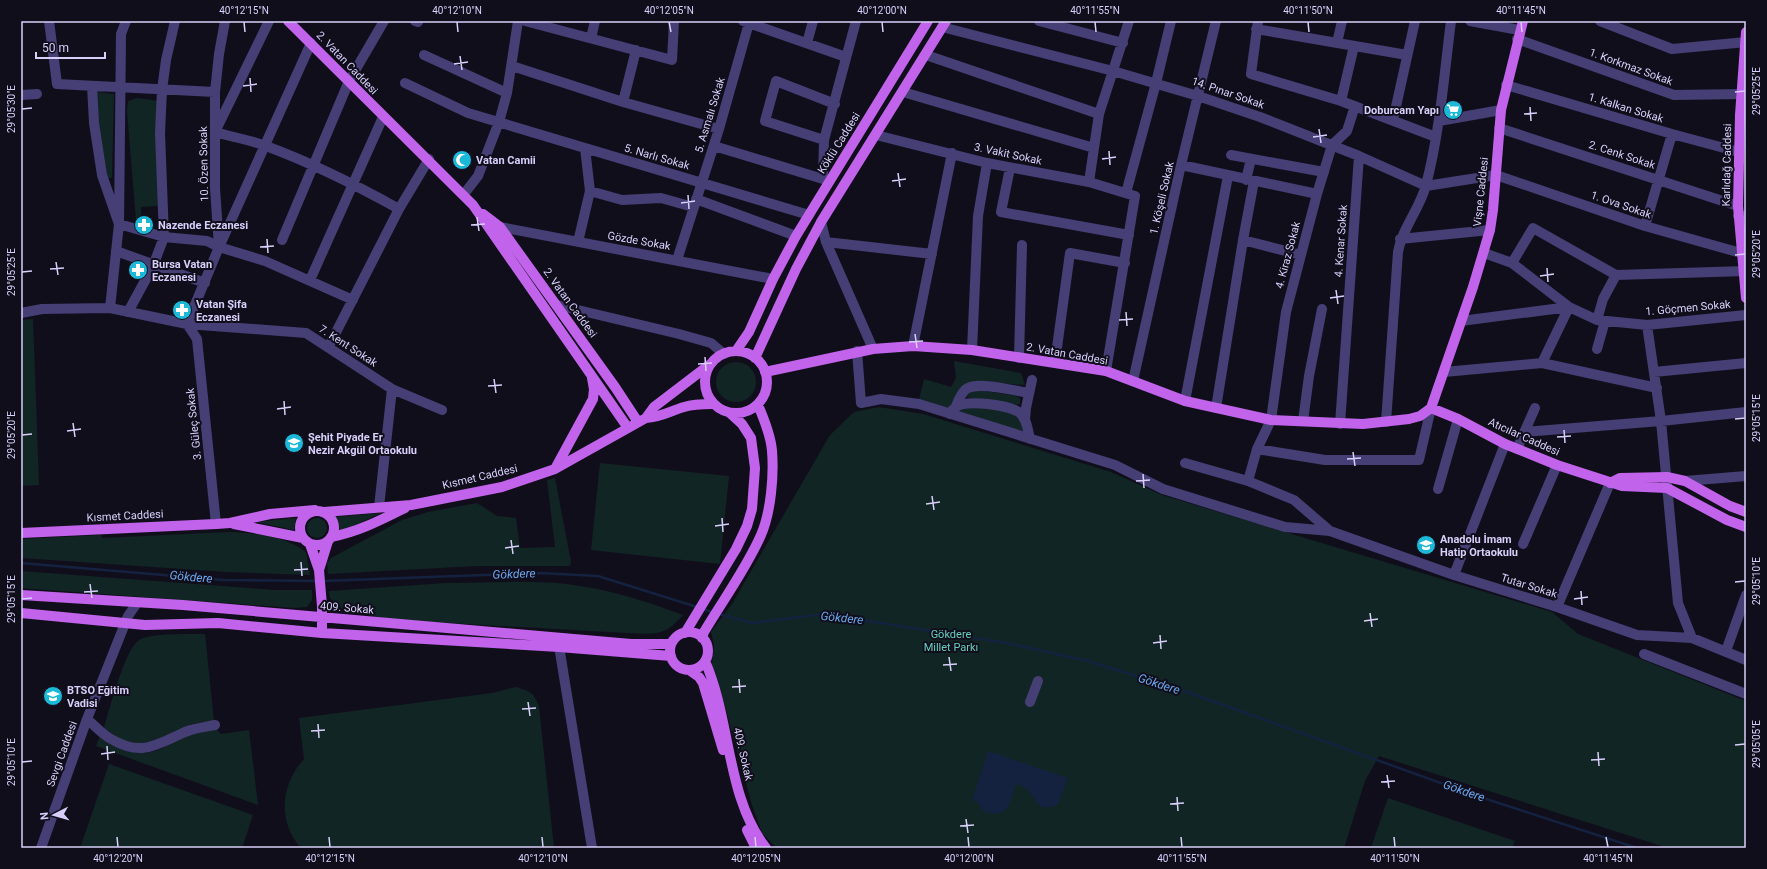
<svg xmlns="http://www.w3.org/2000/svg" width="1767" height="869" font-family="Roboto,sans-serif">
<rect width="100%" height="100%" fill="#110e1c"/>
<!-- green -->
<path fill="#122525" d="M96 92 114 94 112 178H105L102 162Z
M137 98 159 101V206L141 207V221L136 220 127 111 128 101Z
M33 319 39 485 21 486V320Z
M954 361 1021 373 1025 385 981 382 950 409 919 400 924 379 951 387 956 378Z
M716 382a20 20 0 1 1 40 0a20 20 0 1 1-40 0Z
M969 390 985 391 1016 396 1020 398V404L1013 405 966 397Z
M879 407 923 414 1111 472 1162 495 1552 612 1578 634 1746 701V848H1668L1379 756 1365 781 1344 848H777L762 833 752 805 717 677 712 665 714 645 711 632 732 604 830 435 854 412Z
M965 408C977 408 1004 407 1015 414 1022 419 1024 429 1026 437L955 411Z
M600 463 729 476 720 564 591 550Z
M555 478 571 562 570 566H476L328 574 327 563 331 558 402 520 428 512 477 503 497 516 516 518 520 548 555 547 547 480Z
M381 513 338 533V521L334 517Z
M296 518 294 530 256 522Z
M307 528a10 10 0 1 1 20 0a10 10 0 1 1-20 0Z
M229 532C256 533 285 536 306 552L310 575 226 572 21 558V539L101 535 102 538Z
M21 571 275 590H312V600L307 607 294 608 21 588Z
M446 583C490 583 537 579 580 586 616 591 650 603 683 615 664 637 655 634 628 633L394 620 350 612 337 606 330 598 329 591Z
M205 634 214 721 192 724 159 743 149 746 121 740 104 728C110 709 125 646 141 639 153 633 190 634 205 634Z
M516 687C529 691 535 693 539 707L554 848H301C277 821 281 784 304 759L299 718 492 693Z
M215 728 221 734 249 730 258 805 96 746 101 733 137 752 147 753 161 749 181 737Z
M109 764 253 815 242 848H80Z
M1388 798 1515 841 1512 848H1371Z"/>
<!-- water -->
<path fill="#142240" d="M988 751 1068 778 1058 804 1052 807H1041L1027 789 1019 784 1015 786C1011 806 1005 820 982 810L978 802 972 800Z"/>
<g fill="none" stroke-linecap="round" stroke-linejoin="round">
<!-- stream -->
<path stroke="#142240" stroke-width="2.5" d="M21 563 223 580 318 581
M323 581 540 573 598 576 697 607
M702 609 712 612
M719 614 752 623 824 614 1007 643 1088 661 1190 693 1477 796 1637 848"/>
<!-- minor -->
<path stroke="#453f75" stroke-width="10" d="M49 21 57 84 215 92
M126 21 121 34 119 224 164 237 207 241 219 247 265 261 353 300
M269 21 215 132C232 137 250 140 266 146 312 163 356 185 399 209
M415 21 418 22
M525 21 672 60 674 21
M743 21 846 57
M1039 21 1123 43
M1258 21 1251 74 1341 101 1436 137
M1470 21 1519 30
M1600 21 1672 49 1746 42
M942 27 1113 71 1198 96 1260 117 1359 156 1426 186 1496 175 1645 226 1741 253
M1256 29 1407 55
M591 38 595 21
M1517 39 1674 95 1742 94
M807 43 813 21
M1337 43 1342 21
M424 55 507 93
M926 55 1099 114
M512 66 623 102 719 129
M405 83 468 113 809 215
M1506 85 1672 134 1739 152
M92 86 94 123 102 175 119 224 110 308
M903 92 1094 148
M21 95 37 94
M1341 101 1354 46
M623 102 636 50
M1393 120 1415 21
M1439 121 1501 110
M1499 128 1738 206
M876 135 987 163 1089 182 1135 196 1106 371
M824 140 765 121 776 81 835 104
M714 146 823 179
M1231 155 1324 172
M1181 165 1317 194
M1010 168 1001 212 1129 235
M1246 180 1251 159
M829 181 823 179 824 140 856 21
M1089 182 1099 114 1129 21
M590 191 622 200 661 198 693 207
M1126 193 1156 83 1171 21
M464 194 478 176 499 122 507 93 518 21
M696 199 796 236
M1738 216H1746
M821 222 826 242 873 349
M1645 226 1672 134
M500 227 773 279
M1400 239 1490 230
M282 240 349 81 384 21
M1243 240 1301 255
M578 242 590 191 585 148
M826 242 932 254
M220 245 311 43
M116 251 205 283
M1484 253 1512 263 1569 307 1597 320 1647 325 1746 315
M677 260 719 129 749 23
M1512 263 1533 228 1616 275
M1616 275 1746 271
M310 280 383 117
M557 305 679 334 711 343 724 354
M128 312 153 266 164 237 160 133 162 90 166 60 175 21
M21 313 42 309 110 308 187 324 306 333 392 389 442 410
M1597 320 1603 299 1616 275
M1461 321 1569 307
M1647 325 1661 421 1678 603 1692 638
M329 346 399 209 429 159
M913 346 952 153
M1597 349 1605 321
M972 350 978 216 987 163
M857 351 861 403 881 399 919 404 1115 465 1163 489 1285 527 1330 531 1454 575 1557 607 1637 635 1692 638 1746 660
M1019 358 1022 245
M1055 362 1070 253 1125 263
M1542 363 1569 307
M1444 372 1542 363 1657 388
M1654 372 1746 363
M1133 381 1181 165 1216 21
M1185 401 1228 176
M956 406C958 401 961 394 965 390 976 380 1015 391 1029 393
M1216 408 1243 240 1254 181
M950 414C951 412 953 409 956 407 965 399 1011 405 1020 413 1027 419 1028 431 1030 439
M1025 419 1026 408 1032 380
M1303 421 1309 376 1322 309
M1386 422 1398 252C1402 228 1420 209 1426 185 1440 131 1444 76 1451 21
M1340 424 1359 156
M1524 432 1661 421 1746 412
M1257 449 1325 460H1419L1431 408
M1517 449 1535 408
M1185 463 1248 481
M1685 481 1746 476
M1438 489 1458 419
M379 507 392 389
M216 524 197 339 187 324 219 247 215 188V92L219 54 225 21
M1330 531 1294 500 1248 481 1257 449 1271 420 1286 312 1317 194 1332 145 1347 131 1355 106
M1523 544 1557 465
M1454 575 1505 444
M1557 607 1610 483
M558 640 592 848
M1726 651 1746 595
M1644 654 1746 694
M1030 702 1038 681
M87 719C95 726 102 734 111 739 142 757 156 745 185 732 195 728 205 727 215 725
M41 848 87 719 128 616 137 603"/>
<!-- major -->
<path stroke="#c264eb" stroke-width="10" d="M288 21 473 205 628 428
M1746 32 1740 115 1738 206 1746 298
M483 214 500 227 615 387 638 422
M705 382a31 31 0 1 1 62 0a31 31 0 1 1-62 0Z
M736 351 749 332 773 279 796 236 928 21
M755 358 796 269 821 222 946 21
M765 372 873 349 913 346 972 350 1106 371 1185 401 1271 420 1363 424 1409 419 1420 416 1431 408
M1431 408 1473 287 1490 230 1493 210 1501 110 1523 21
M1431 408 1458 419 1505 444 1557 465 1622 486 1667 488 1727 520 1746 527
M646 418C662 417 670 411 684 407 694 404 703 404 712 404
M555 469 593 399 594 389 592 378
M1610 483 1620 478 1667 477 1685 481 1730 506 1746 512
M300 528a17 17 0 1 1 34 0a17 17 0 1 1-34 0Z
M324 512 411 505 502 487 555 469 646 418 654 407 709 365
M234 524 303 538
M21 533 216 524 230 523 270 514 315 510
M331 537C358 532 381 520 405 508
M310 544 319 570 322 606V633
M319 570 328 541
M21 595 183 605 631 644H671
M21 613 145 625 218 623 322 633 559 647 671 656
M670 651a19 19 0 1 1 38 0a19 19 0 1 1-38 0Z
M685 633 736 549 747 526 752 509 755 468 751 438 742 424 730 413
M702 638 704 632C723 600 746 569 761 535 771 512 774 475 772 451 771 436 764 419 758 405
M705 661C731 720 726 797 766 848
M689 670 699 677 703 683 723 750
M747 830 756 848"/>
</g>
<!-- ticks -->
<path fill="none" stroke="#d7cff9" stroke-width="1.5" d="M244 22 245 32M457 22 458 32M669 22 671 32M882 22 883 32M1095 22 1096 32M1308 22 1309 32M1521 22 1522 32M460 56 462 70M454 64 468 62M250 78 251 92M243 86 257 84M1735 92 1745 91M1530 107 1531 121M22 109 32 108M1524 114 1537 113M1319 129 1321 143M1313 137 1327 135M1109 151 1110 165M1102 159 1116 157M898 173 900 187M892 181 906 179M688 195 689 209M681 203 695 201M477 217 479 231M471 225 485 224M267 239 268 253M260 247 274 246M1735 255 1745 254M56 262 58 275M1547 268 1548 282M50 269 64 268M22 272 32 271M1540 276 1554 274M1336 290 1338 304M1330 298 1344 296M1126 312 1127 326M1119 320 1133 319M915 334 917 348M909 342 923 341M705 357 706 371M698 364 712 363M494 379 496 393M488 386 502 385M284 401 285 415M277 409 291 407M1735 419 1745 418M73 423 75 437M1564 430 1565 443M67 431 81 429M22 435 32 434M1557 437 1571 436M1353 452 1355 466M1347 459 1361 458M1143 474 1144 488M1136 481 1150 480M932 496 934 510M926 504 940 502M722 518 723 532M715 526 729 524M511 540 513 554M505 548 519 546M301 562 302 576M294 570 308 569M1735 582 1745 581M90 584 92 598M1581 591 1582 605M84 592 98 591M22 599 32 598M1574 599 1588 597M1370 613 1372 627M1364 621 1378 619M1160 635 1161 649M1153 643 1167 641M949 657 951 671M943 665 957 664M739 679 740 693M732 687 746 686M528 702 530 716M522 709 536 708M318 724 319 738M311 731 325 730M1735 745 1745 744M107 746 108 760M1598 752 1599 766M101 754 115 752M1591 760 1605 759M22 762 32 761M1387 775 1389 788M1381 782 1395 781M1177 797 1178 811M1170 804 1184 803M966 819 968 833M960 826 974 825M117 837 118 847M329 837 330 847M542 837 543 847M755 837 756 847M968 837 969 847M1181 837 1182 847M1394 837 1395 847M1606 837 1608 847"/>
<!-- icons -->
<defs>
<g id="supermarket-disc" transform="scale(1)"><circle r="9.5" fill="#1cb8d8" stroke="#110e1c"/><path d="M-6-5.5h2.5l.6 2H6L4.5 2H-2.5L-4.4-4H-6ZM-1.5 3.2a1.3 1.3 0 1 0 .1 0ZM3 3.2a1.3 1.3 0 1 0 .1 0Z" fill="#fff"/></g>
<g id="mosque-disc" transform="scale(1)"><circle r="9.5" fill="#1cb8d8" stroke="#110e1c"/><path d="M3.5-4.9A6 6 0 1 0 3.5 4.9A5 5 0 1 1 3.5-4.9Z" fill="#fff"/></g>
<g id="pharmacy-disc" transform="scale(1)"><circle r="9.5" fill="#1cb8d8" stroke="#110e1c"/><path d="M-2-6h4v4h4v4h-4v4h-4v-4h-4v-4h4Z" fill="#fff"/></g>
<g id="school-disc" transform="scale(1)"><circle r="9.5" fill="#1cb8d8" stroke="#110e1c"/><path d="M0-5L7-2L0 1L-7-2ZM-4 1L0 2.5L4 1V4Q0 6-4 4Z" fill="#fff"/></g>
</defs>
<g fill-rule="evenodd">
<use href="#supermarket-disc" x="1453" y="110"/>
<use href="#mosque-disc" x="462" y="160"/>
<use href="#pharmacy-disc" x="144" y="225"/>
<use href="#pharmacy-disc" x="138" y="270"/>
<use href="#pharmacy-disc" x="182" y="310"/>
<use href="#school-disc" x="294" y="443"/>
<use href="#school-disc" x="1426" y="545"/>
<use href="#school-disc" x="53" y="696"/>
</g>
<g text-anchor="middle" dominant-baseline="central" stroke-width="4" stroke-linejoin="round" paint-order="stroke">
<!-- street labels -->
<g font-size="11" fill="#d7cff9" stroke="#110e1c">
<text transform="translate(347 63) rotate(46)">2. Vatan Caddesi</text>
<text transform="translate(1631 67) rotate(20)">1. Korkmaz Sokak</text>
<text transform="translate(1228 93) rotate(19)">14. Pınar Sokak</text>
<text transform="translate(1626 108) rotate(17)">1. Kalkan Sokak</text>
<text transform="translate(710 115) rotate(-73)">5. Asmalı Sokak</text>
<text transform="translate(839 143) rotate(-58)">Köklü Caddesi</text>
<text transform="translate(1008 154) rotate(12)">3. Vakit Sokak</text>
<text transform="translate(1622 155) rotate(18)">2. Cenk Sokak</text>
<text transform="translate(657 157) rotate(16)">5. Narlı Sokak</text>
<text transform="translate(204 164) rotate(-91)">10. Özen Sokak</text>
<text transform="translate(1727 165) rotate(-89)">Karlıdağ Caddesi</text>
<text transform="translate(1481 192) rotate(-84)">Vişne Caddesi</text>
<text transform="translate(1162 198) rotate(-77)">1. Köşeli Sokak</text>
<text transform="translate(1621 205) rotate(19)">1. Ova Sokak</text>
<text transform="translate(639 241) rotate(10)">Gözde Sokak</text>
<text transform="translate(1341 241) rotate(-86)">4. Kenar Sokak</text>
<text transform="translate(1288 255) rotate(-75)">4. Kiraz Sokak</text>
<text transform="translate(570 303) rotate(54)">2. Vatan Caddesi</text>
<text transform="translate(1688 308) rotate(-5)">1. Göçmen Sokak</text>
<text transform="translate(348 346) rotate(33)">7. Kent Sokak</text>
<text transform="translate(1067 354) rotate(10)">2. Vatan Caddesi</text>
<text transform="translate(194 424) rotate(-96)">3. Güleç Sokak</text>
<text transform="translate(1524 437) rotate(24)">Atıcılar Caddesi</text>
<text transform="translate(480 477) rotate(-13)">Kısmet Caddesi</text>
<text transform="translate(125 516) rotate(-3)">Kısmet Caddesi</text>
<text transform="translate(1529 586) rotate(17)">Tutar Sokak</text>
<text transform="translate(347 608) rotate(5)">409. Sokak</text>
<text transform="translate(62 754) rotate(-70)">Sevgi Caddesi</text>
<text transform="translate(743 754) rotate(77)">409. Sokak</text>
</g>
<!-- poi labels -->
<g font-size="11" font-weight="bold" fill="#d7cff9" stroke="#110e1c" text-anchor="start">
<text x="1439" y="110" text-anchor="end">Doburcam Yapı</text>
<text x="476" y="160">Vatan Camii</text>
<text x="158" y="225">Nazende Eczanesi</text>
<text x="152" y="264">Bursa Vatan<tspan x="152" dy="13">Eczanesi</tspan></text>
<text x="196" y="304">Vatan Şifa<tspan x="196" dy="13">Eczanesi</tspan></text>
<text x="308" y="437">Şehit Piyade Er<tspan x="308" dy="13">Nezir Akgül Ortaokulu</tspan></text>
<text x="1440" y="539">Anadolu İmam<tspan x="1440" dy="13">Hatip Ortaokulu</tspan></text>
<text x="67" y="690">BTSO Eğitim<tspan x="67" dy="13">Vadisi</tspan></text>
</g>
<!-- park labels -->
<g font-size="11" fill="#66cfbc" stroke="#110e1c">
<text x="951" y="634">Gökdere<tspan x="951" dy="13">Millet Parkı</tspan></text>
</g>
<!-- water labels -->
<g font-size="12" font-style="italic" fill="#6ba7ec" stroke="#110e1c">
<text transform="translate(514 574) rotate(-2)">Gökdere</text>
<text transform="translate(191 577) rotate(5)">Gökdere</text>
<text transform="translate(842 618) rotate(6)">Gökdere</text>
<text transform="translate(1159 684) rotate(18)">Gökdere</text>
<text transform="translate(1464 791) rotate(19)">Gökdere</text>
</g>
</g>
<!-- border -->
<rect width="1767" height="869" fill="none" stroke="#110e1c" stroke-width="44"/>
<!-- north arrow -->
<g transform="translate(54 815) rotate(264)" stroke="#110e1c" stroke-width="3" paint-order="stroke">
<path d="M0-3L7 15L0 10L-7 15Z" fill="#d7cff9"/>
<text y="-6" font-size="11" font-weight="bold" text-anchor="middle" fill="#d7cff9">N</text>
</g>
<!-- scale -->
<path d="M36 52v6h69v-6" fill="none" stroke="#d7cff9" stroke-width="2"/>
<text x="42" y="52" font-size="12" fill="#d7cff9" stroke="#110e1c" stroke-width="3" paint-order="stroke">50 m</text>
<rect x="22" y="22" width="1723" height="825" fill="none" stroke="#d7cff9" stroke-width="1.5"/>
<g font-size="10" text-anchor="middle" fill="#d7cff9">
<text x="244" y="14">40°12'15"N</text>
<text x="457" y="14">40°12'10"N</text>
<text x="669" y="14">40°12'05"N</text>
<text x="882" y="14">40°12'00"N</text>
<text x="1095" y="14">40°11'55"N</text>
<text x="1308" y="14">40°11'50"N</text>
<text x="1521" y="14">40°11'45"N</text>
<text transform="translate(1756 91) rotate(-90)" y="4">29°05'25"E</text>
<text transform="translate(11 109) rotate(-90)" y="4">29°05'30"E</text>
<text transform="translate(1756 254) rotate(-90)" y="4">29°05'20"E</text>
<text transform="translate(11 272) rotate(-90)" y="4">29°05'25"E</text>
<text transform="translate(1756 418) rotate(-90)" y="4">29°05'15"E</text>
<text transform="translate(11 435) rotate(-90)" y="4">29°05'20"E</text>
<text transform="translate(1756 581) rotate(-90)" y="4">29°05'10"E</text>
<text transform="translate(11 599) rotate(-90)" y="4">29°05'15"E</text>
<text transform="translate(1756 744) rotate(-90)" y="4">29°05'05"E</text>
<text transform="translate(11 762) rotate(-90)" y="4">29°05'10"E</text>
<text x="118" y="862">40°12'20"N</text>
<text x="330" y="862">40°12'15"N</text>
<text x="543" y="862">40°12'10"N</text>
<text x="756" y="862">40°12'05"N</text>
<text x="969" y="862">40°12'00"N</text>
<text x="1182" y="862">40°11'55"N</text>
<text x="1395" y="862">40°11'50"N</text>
<text x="1608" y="862">40°11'45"N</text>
</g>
</svg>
